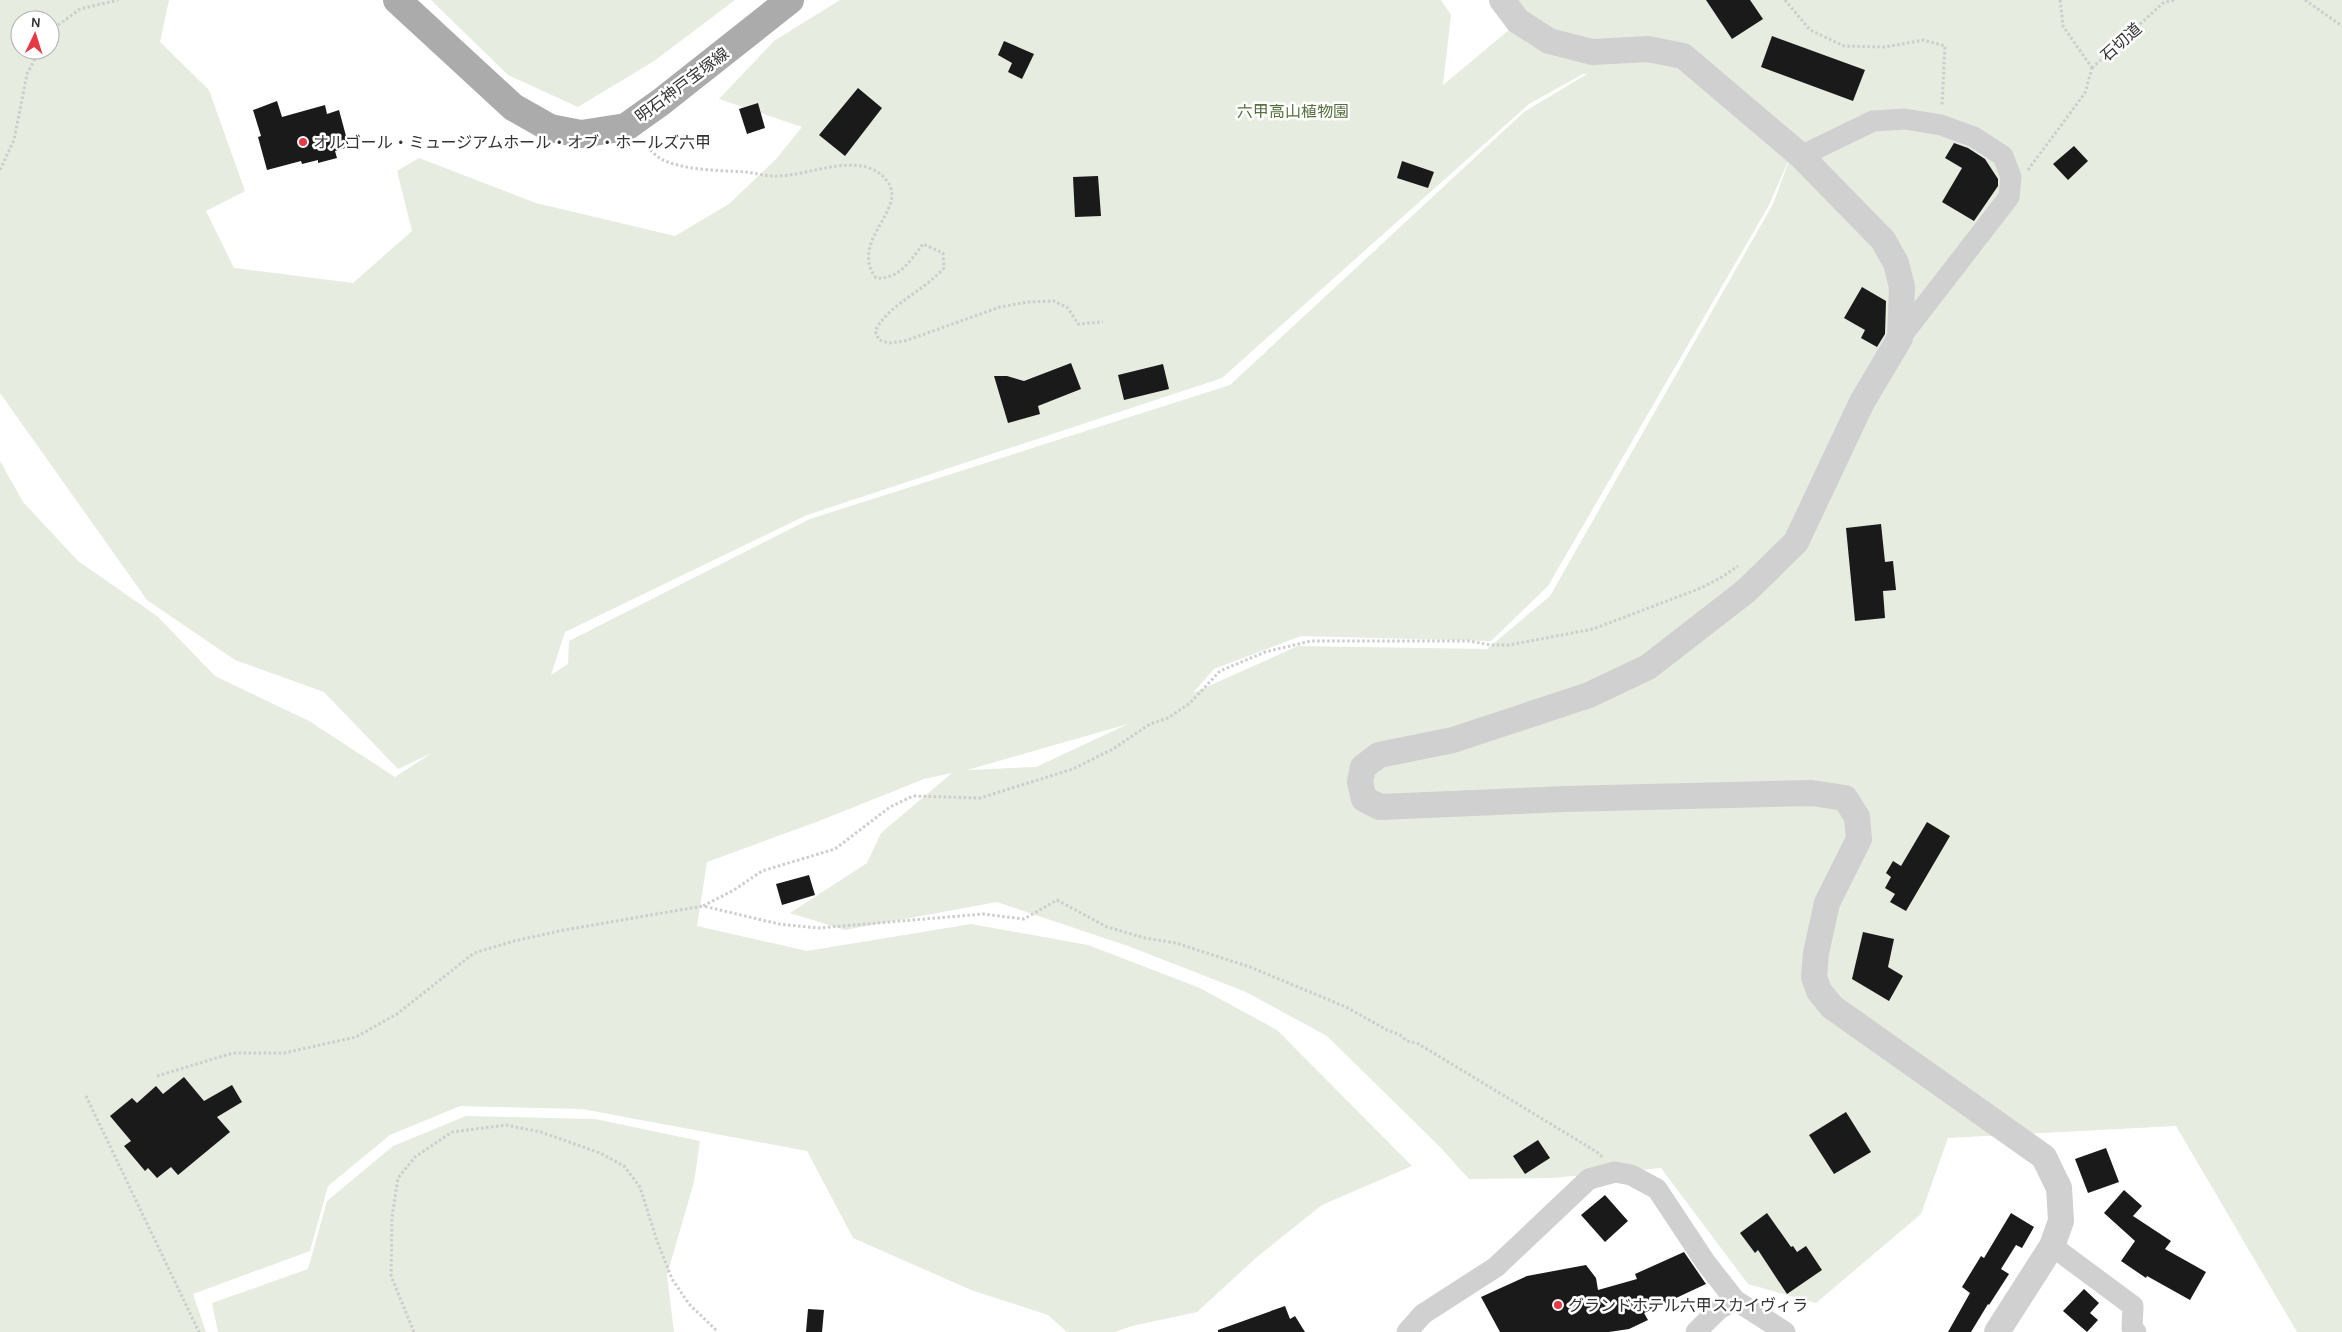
<svg xmlns="http://www.w3.org/2000/svg" width="2342" height="1332" font-family="Karla,'Noto Sans JP',sans-serif">
<rect width="100%" height="100%" fill="#fff"/>
<!-- green -->
<path fill="#e6ecdf" fill-rule="evenodd" d="M0 0H169L160 42 209 90 245 191 206 211 234 268 353 283 412 231 397 171 419 158 536 203 675 236 729 204 776 159 802 127 719 99 774 41 840 0H1441L1451 15 1443 85 1509 30 1508 0H2342V1332H2297L2176 1126 1948 1138 1921 1214 1816 1303 1748 1284 1661 1168 1552 1178 1469 1179 1440 1147 1327 1036 1246 992 1128 946 997 902 845 930 790 913 867 863 881 833 952 773 924 779 819 821 707 862 697 926 807 951 971 924 1088 945 1200 988 1277 1030 1412 1166 1322 1205 1257 1257 1197 1312 1132 1326 1115 1332H1067L1048 1315 971 1290 853 1238 807 1151 582 1109 460 1106 390 1135 328 1186 310 1251 193 1294 206 1332H0V461L23 502 78 561 157 616 215 676 309 721 395 777 432 753 398 769 324 692 235 660 147 600 0 393ZM20 20H50V50H20ZM1692 56 1789 161 1773 204 1550 596 1487 649 1298 646 1193 693 1214 669 1301 636 1491 641 1548 586 1768 207 1788 162 1673 65ZM1583 74H1587L1524 112 1230 385 810 519 569 641 568 664 551 675 565 632 807 515 1222 378 1529 104ZM1128 724 1036 767 967 770Z
M431 0H735L654 61 578 107 508 75Z
M466 1116 595 1119 700 1141 694 1182 667 1275 674 1332H218L212 1303 308 1269 327 1201 393 1146Z"/>
<!-- building -->
<path fill="#1a1a1a" d="M1706 0H1750L1763 19 1732 39Z
M1772 36 1865 70 1853 101 1761 67Z
M1004 41 1034 54 1022 79 1008 72 1012 63 998 55Z
M858 88 882 108 845 156 819 135Z
M277 101 282 117 325 105 327 114 339 110 349 147 335 151 337 158 318 163V160L302 164 301 161 267 170 258 137 261 136 253 110Z
M758 103 765 128 747 134 739 109Z
M1954 143 1968 148 1985 159 1998 179V186L1974 221 1942 202 1962 168 1945 158Z
M2074 146 2088 161 2068 180 2053 164Z
M1402 161 1434 172 1428 188 1397 178Z
M1098 176 1101 216 1075 217 1073 177Z
M1862 287 1886 301 1885 334 1877 347 1861 338 1865 330 1844 318Z
M1071 363 1081 389 1038 406 1040 414 1008 423 994 376H1007L1024 381Z
M1163 364 1169 389 1124 400 1118 375Z
M1881 524 1885 562 1893 561 1896 590 1883 591 1885 618 1855 621 1846 528Z
M1927 822 1950 836 1906 911 1890 902 1895 894 1885 888 1891 877 1886 873 1893 861 1901 866Z
M809 875 815 895 782 905 776 884Z
M1863 932 1894 939 1888 967 1903 976 1889 1001 1852 979Z
M184 1077 204 1101 232 1085 242 1102 217 1117 230 1132 178 1175 171 1167 157 1178 148 1168 145 1171 124 1146 131 1141 110 1116 132 1098 137 1103 156 1086 163 1094Z
M1846 1112 1871 1152 1834 1174 1809 1135Z
M1538 1140 1550 1158 1525 1174 1513 1156Z
M2106 1148 2119 1182 2088 1193 2075 1159Z
M2124 1190 2142 1206 2133 1216 2171 1241 2165 1249 2206 1272 2190 1300 2147 1276 2146 1278 2121 1261 2135 1241 2104 1213Z
M1605 1195 1628 1221 1605 1242 1581 1215Z
M1767 1213 1791 1247 1793 1246 1797 1252 1806 1246 1822 1270 1787 1294 1758 1250 1755 1253 1740 1233Z
M2011 1213 2034 1227 2022 1248 2016 1245 2001 1269 2009 1274 1989 1305 1988 1304 1971 1332H1948L1970 1293 1962 1287 1981 1256 1984 1258Z
M1684 1252 1706 1284 1644 1313 1648 1320 1629 1329 1609 1332H1500L1481 1297 1527 1276 1586 1265 1596 1278 1598 1290 1637 1279 1635 1274Z
M2084 1289 2099 1303 2090 1313 2098 1320 2087 1332 2063 1311Z
M1285 1306 1290 1319 1295 1316 1305 1332H1218V1330Z
M808 1309 824 1310 822 1332H806Z"/>
<g fill="none" stroke-linecap="round" stroke-linejoin="round">
<!-- path -->
<path stroke="#cdcdcd" stroke-width="3" stroke-dasharray="2.5 2.5" stroke-linecap="butt" d="M1785 0 1810 30 1844 46 1885 47 1924 40 1945 46 1942 106
M2060 0 2063 26 2092 68
M2305 0 2342 26
M50 31 80 9 118 0
M2092 68 2163 3 2174 0
M643 143C649 148 656 157 663 160 688 171 718 170 745 172 755 173 765 176 775 176 808 177 862 148 887 181 909 209 848 241 876 278 899 280 911 260 923 244L943 253 944 268C924 291 889 304 875 331L879 340 889 343 905 341 1000 307 1028 302 1054 301 1068 308 1078 324 1103 322
M0 170 14 140 27 74 40 50
M2028 170 2085 93 2092 68
M157 1076 233 1053H284L356 1037 397 1014 474 953 514 941 564 930 703 906
M86 1096 199 1332
M1602 1157 1597 1152 1417 1043 1407 1041 1400 1035 1387 1030 1346 1007 1250 967 1176 943 1145 938 1107 927 1057 900 1024 919 983 914 819 928 779 924 703 906 734 890 762 871 835 849 890 807 913 796 980 798 1073 769 1113 749 1150 724 1168 718 1190 703 1220 671 1265 652 1311 641H1470L1490 645H1509L1593 629 1701 588 1722 577 1738 566
M414 1332 391 1276 392 1217 398 1178 415 1157 452 1132 506 1125 541 1132 600 1153 624 1166 640 1187 656 1238 672 1279 689 1304 718 1332"/>
<!-- minor -->
<path stroke="#d0d0d0" stroke-width="21" d="M1801 156 1873 121 1905 119 1941 125 1974 137 2003 156 2011 177 2009 197 1900 338
M2052 1246 2133 1306 2132 1328 2136 1332
M1407 1332 1423 1314 1496 1267 1589 1179 1615 1172 1631 1175 1657 1189 1706 1263 1735 1300 1785 1332
M1696 1332 1719 1309 1735 1300"/>
<!-- tertiary -->
<path stroke="#d0d0d0" stroke-width="26" d="M1502 0 1518 21 1549 41 1592 52 1648 49 1683 56 1801 156 1883 240 1896 263 1902 287 1900 338 1862 402 1796 542 1746 591 1648 667 1589 695 1453 740 1379 755 1363 767 1360 782 1364 799 1380 807 1565 799 1812 793 1845 798 1857 817 1859 839 1827 903 1816 953 1814 977 1819 991 1832 1007 2044 1157 2059 1188 2061 1221 2052 1246 1997 1332"/>
<!-- primary -->
<path stroke="#ababab" stroke-width="28" d="M397 0 513 107 550 128 581 134 626 127 661 102 790 0"/>
</g>
<!-- markers -->
<g fill="#e63946" stroke="#fff" stroke-width="2">
<circle cx="303" cy="142" r="5"/>
<circle cx="1558" cy="1305" r="5"/>
</g>
<g text-anchor="middle" dominant-baseline="central" stroke-width="5" stroke-linejoin="round" paint-order="stroke">
<!-- street labels -->
<g font-size="16" fill="#333" stroke="#fff">
<text transform="translate(2121 42) rotate(-42)">石切道</text>
<text transform="translate(682 85) rotate(-37)">明石神戸宝塚線</text>
</g>
<!-- park labels -->
<g font-size="16" fill="#56703f" stroke="#fff">
<text x="1293" y="111">六甲高山植物園</text>
</g>
<!-- poi labels -->
<g font-size="16" fill="#333" stroke="#fff" text-anchor="start">
<text x="313" y="142">オルゴール・ミュージアムホール・オブ・ホールズ六甲</text>
<text x="1568" y="1305">グランドホテル六甲スカイヴィラ</text>
</g>
</g>
<!-- north arrow -->
<g transform="translate(35 35) rotate(4)"><circle r="24" fill="#ffffff" stroke="#adadad"/>
<path d="M0-4L9 19L0 12L-9 19Z" fill="#e63946"/>
<text y="-8" font-size="14" font-weight="bold" text-anchor="middle" fill="#333333">N</text>
</g>
</svg>
